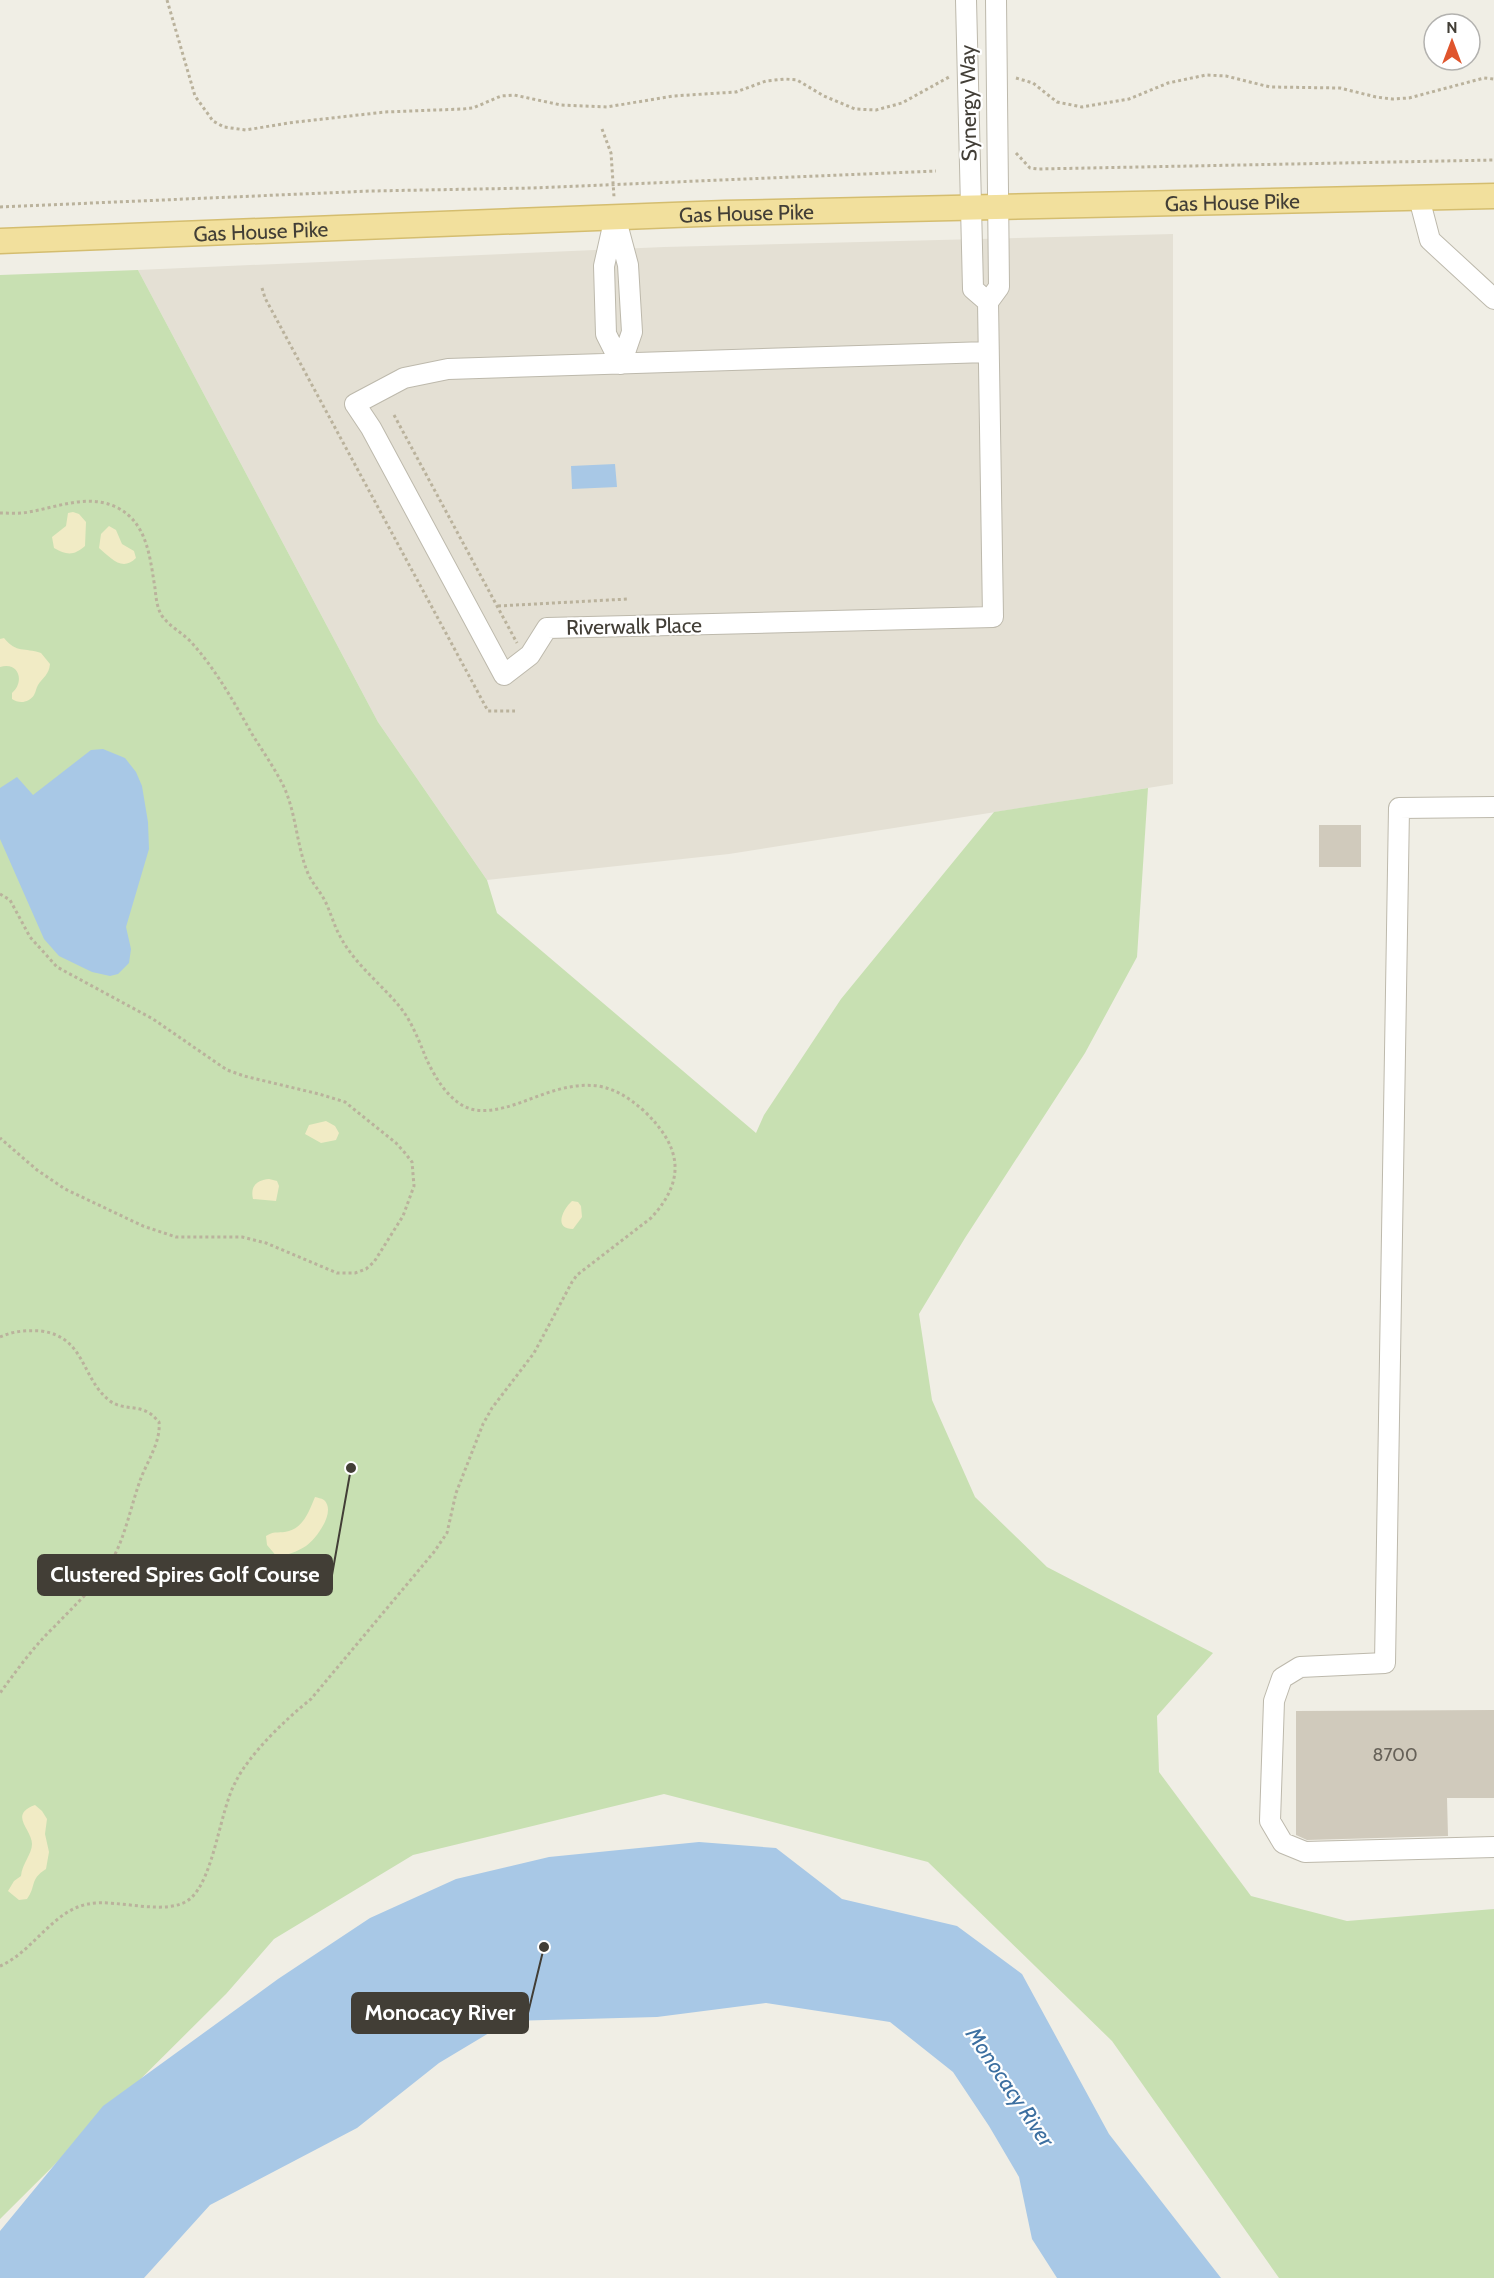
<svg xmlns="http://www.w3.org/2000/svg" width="1494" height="2278" font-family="Cabin,sans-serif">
<rect width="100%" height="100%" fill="#f0eee5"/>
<!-- residential -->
<path fill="#e4e0d4" d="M1173 234V784L729 854 487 880 378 722 138 270 664 247Z"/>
<!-- green -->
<path fill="#c8e0b2" d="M138 270 378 722 487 880 497 913 756 1133 764 1115 841 999 994 812 1148 788 1137 957 1085 1053 965 1238 919 1314 932 1400 975 1497 1047 1567 1213 1653 1157 1716 1159 1772 1251 1896 1347 1921 1494 1909V2278H1279L1112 2041 928 1862 664 1794 413 1855 274 1939 226 1994 0 2219V275Z"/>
<!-- sand -->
<path fill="#f1ebc5" d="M73 512 79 514 86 522 85 546C74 556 66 555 54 548L52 537 66 526 68 513Z
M109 526 116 530 122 544 134 551 136 558C122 572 111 558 99 548L101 534Z
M4 638C17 654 24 647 41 653L50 664C49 675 43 677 38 685 36 688 36 692 34 695 29 703 19 704 12 699V693C25 682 19 661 0 667V639Z
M326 1121 335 1126 339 1133 336 1140 321 1143 305 1134 309 1125Z
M269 1179 277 1181 279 1186 276 1201 253 1199C250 1186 257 1180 269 1179Z
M572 1201 578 1202 581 1206 582 1217 573 1229C553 1229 563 1209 572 1201Z
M315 1497C318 1498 321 1498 324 1500 337 1512 315 1540 306 1546 297 1552 288 1554 278 1558L267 1545 266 1536C275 1530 280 1534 289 1531 304 1527 310 1509 315 1497Z
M35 1805 42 1811 47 1819 45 1834 49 1852 46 1869C29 1880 37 1885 27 1899L19 1900 8 1891 14 1881 21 1876C22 1864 32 1854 32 1844 32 1829 8 1815 35 1805Z"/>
<!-- water -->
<path fill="#a8c8e6" d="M615 464 617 487 572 489 571 466Z
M103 749 125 758 136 772 142 786 148 822 149 849 126 927 131 949 129 963 118 974 110 976 92 972 59 956 44 939 0 839V788L17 777 33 795 91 750Z
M699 1842 776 1848 842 1899 957 1926 1022 1974 1109 2134 1221 2278H1057L1032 2239 1019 2177 989 2126 953 2072 890 2022 766 2003 657 2017 509 2021 439 2063 357 2128 210 2205 144 2278H0V2231L103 2106 278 1979 370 1918 456 1879 549 1857Z"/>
<!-- building -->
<path fill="#d0cabc" d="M1319 825H1361V867H1319Z
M1494 1710V1798H1447L1448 1836 1307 1840 1296 1835V1711Z"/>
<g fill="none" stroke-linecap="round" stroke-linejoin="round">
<!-- minor casing -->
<g stroke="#bdb9ac" stroke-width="22">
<path id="minor" d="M966 0 973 289 988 302
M1419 198 1430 240 1494 299
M615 217 604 266 606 334 621 364
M616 220 628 265 632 332 621 364
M988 352 448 369 404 378 355 404 371 428 504 675 530 655 547 628 993 617 988 302 999 287 996 0
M1494 807 1399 808 1385 1663 1300 1667 1282 1678 1274 1701 1270 1821 1283 1843 1305 1852 1494 1847"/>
</g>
<!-- major casing -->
<g stroke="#d4bd6f" stroke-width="27">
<g id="major">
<path id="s1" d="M0 241 725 213 1494 196"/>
</g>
</g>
<!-- path -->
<path stroke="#bab29c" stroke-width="3" stroke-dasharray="3 3" stroke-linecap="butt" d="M167 0 195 96 213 121 224 127 246 130 288 123 385 112 462 109 473 108 501 96 514 95 561 105 607 107 673 96 736 92 766 81 785 79 797 80 824 96 855 109 876 110 902 103 949 77
M1016 78 1033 83 1057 102 1082 107 1129 99 1168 83 1206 75 1226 76 1270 87 1340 88 1376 97 1392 99 1409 98 1484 78 1494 79
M602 129 611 153 614 197
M1016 153 1030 168 1038 169 1494 160
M0 207 371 191 532 188 936 171
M262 288 265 298 488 711H515
M394 415 517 643
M0 513C9 513 19 514 29 512 58 507 89 493 118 508 148 524 150 559 155 588 156 598 157 608 162 616 170 627 183 633 192 643 216 670 234 702 252 734 262 750 273 766 282 783 296 810 296 843 307 871 311 882 320 891 325 901 331 913 334 926 341 938 355 964 381 984 400 1007 412 1022 419 1041 426 1058 435 1078 452 1107 476 1110 514 1115 552 1080 598 1086 616 1089 629 1098 643 1110 680 1145 688 1178 651 1218L577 1275 572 1282 534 1353 492 1408 483 1424 456 1493 447 1533 434 1552 311 1699C286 1719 249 1754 235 1783 220 1811 214 1877 191 1898 168 1918 118 1898 88 1904 52 1911 33 1952 0 1966
M498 606 628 599
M0 894 10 900 30 937 57 967 153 1019 227 1070 244 1076 319 1094 345 1102 396 1143 405 1153 412 1162 414 1186 403 1216 374 1262 366 1269 355 1273H337L266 1243 242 1237H176L143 1226 65 1189 37 1170 0 1138
M0 1337C13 1331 27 1330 41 1331 86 1337 81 1379 110 1401 122 1410 137 1405 149 1413 153 1415 156 1419 159 1422 161 1441 148 1460 141 1478 131 1505 126 1535 112 1560 97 1585 75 1605 55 1626 34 1646 17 1670 0 1693"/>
<!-- minor -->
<use href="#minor" stroke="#fff" stroke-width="20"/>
<!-- major -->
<use href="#major" stroke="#f2e09d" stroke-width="24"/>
</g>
<g text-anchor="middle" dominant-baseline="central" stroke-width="4.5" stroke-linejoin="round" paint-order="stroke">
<!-- number labels -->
<g font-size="18" fill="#666158">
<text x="1395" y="1755">8700</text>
</g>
<!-- street labels -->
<g font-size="21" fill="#423e36" stroke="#fff">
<text transform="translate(968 103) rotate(-91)">Synergy Way</text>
<text stroke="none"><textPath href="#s1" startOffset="1233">Gas House Pike</textPath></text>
<text stroke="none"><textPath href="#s1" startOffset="747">Gas House Pike</textPath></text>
<text stroke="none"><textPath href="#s1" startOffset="261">Gas House Pike</textPath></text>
<text transform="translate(634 626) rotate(-1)">Riverwalk Place</text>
</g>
<!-- water labels -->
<g font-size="22" font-style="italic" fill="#3c6fa0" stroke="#fff">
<text transform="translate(1010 2087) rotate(56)">Monocacy River</text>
</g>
</g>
<!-- callouts -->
<path fill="none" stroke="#423e36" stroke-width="2" d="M351 1468L332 1575M544 1947L528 2013"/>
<g fill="#423e36" stroke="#fff" stroke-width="2">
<circle cx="351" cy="1468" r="6"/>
<circle cx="544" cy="1947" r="6"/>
</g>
<g fill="#423e36" stroke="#423e36" stroke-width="2">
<rect x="38" y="1555" width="294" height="40" rx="6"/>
<rect x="352" y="1993" width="176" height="40" rx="6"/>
</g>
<g font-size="22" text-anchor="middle" font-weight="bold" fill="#fff">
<text x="185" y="1582">Clustered Spires Golf Course</text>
<text x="440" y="2020">Monocacy River</text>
</g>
<!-- north arrow -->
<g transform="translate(1452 42)"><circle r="28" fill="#ffffff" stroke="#b3b2af" stroke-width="1.5"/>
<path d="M0-4.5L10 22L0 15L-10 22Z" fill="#df552d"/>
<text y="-9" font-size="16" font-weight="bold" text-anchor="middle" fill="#423e36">N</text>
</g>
</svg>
